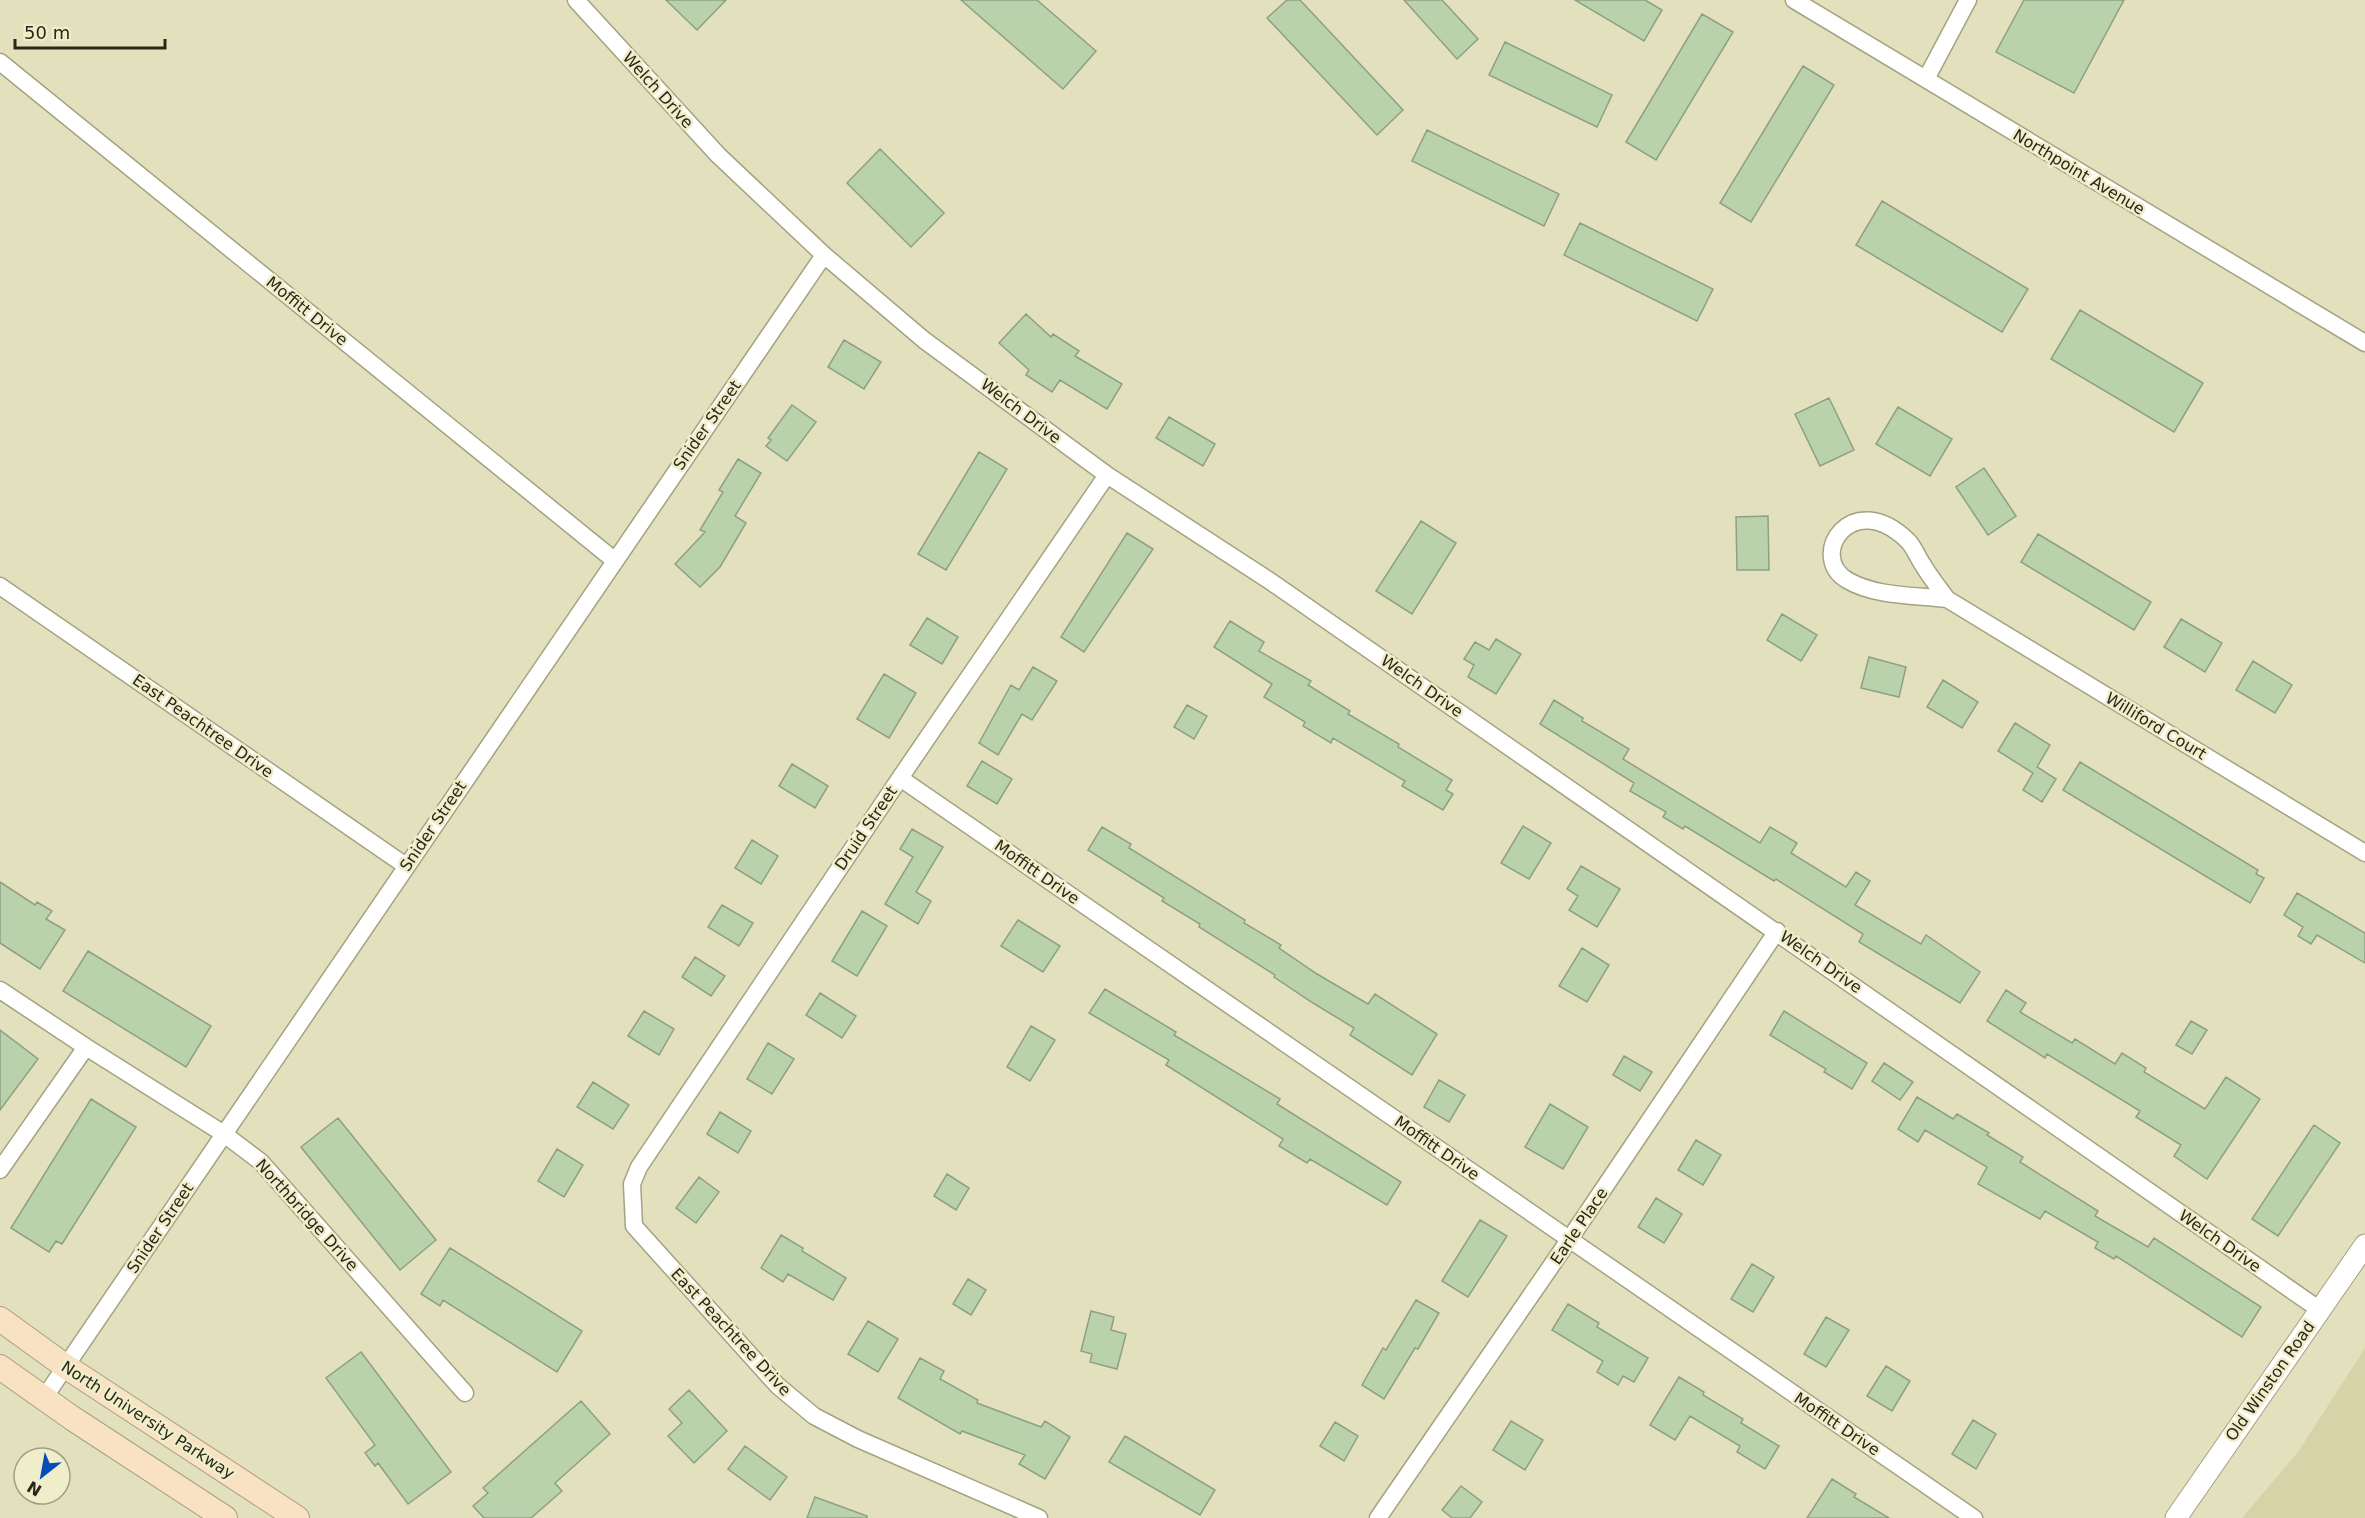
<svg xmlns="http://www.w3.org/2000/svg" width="2365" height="1518" font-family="'DejaVu Sans',sans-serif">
<rect width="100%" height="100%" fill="#e3e0bd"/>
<!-- built -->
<path fill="#d7d3a9" d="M2365 1348V1518H2242L2298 1452Z"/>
<!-- building -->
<path fill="#b9d2ac" stroke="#8ea084" stroke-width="1.5" d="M666 0H726L697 30Z
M961 0H1037L1096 51 1063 89Z
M1287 0H1300L1403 110 1377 135 1267 18Z
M1404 0H1442L1478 39 1457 59Z
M1575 0H1645L1662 10 1644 41Z
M2024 0H2124L2074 93 1996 52Z
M1702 14 1733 32 1656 160 1626 142Z
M1505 42 1612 95 1597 127 1489 75Z
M1803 66 1834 85 1751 222 1720 203Z
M1427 130 1559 194 1544 226 1412 161Z
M880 149 944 213 911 247 847 183Z
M1882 201 2028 289 2002 332 1856 245Z
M1580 223 1713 289 1697 321 1564 255Z
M2080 310 2203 383 2174 432 2051 359Z
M1026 314 1051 337 1053 334 1079 351 1075 356 1122 384 1107 409 1060 380 1052 392 1026 375 1029 370 999 343Z
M844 340 881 362 864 389 828 367Z
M1829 398 1854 450 1820 466 1795 414Z
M792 405 816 422 787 461 766 446 771 440 768 438Z
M1898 407 1952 439 1930 476 1876 444Z
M1169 417 1215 444 1203 466 1156 438Z
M979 452 1007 469 946 570 918 554Z
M738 459 761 473 735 516 746 523 720 567 700 587 675 564 705 532 700 530 723 492 719 490Z
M1984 468 2016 516 1988 535 1956 487Z
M1768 516 1769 570H1737L1736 517Z
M1421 521 1456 543 1412 614 1376 591Z
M1127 533 1153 549 1084 652 1061 637Z
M2038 534 2151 602 2134 630 2021 562Z
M1782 614 1817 635 1801 661 1767 640Z
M927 618 958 637 942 664 910 645Z
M2181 619 2222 643 2205 672 2164 647Z
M1230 621 1264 642 1259 651 1311 681 1308 685 1350 711 1348 714 1399 744 1398 747 1452 780 1446 790 1453 794 1443 810 1402 786 1405 781 1333 738 1331 743 1303 726 1305 722 1264 697 1272 684 1214 647Z
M1496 639 1521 654 1496 694 1468 677 1474 665 1464 659 1475 642 1489 650Z
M1869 657 1906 667 1899 697 1861 688Z
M2253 661 2292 685 2275 713 2236 690Z
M1033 667 1057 681 1032 720 1022 714 998 755 979 743 1011 685 1019 690Z
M884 674 916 693 889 738 857 719Z
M1943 680 1978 702 1962 728 1927 707Z
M1554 700 1583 718 1582 721 1629 749 1623 759 1760 843 1770 827 1797 843 1791 853 1846 887 1856 872 1870 881 1855 905 1921 944 1926 935 1980 972 1960 1003 1859 942 1863 934 1776 879 1774 881 1685 826 1683 829 1663 817 1666 812 1630 791 1634 783 1540 724Z
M1187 705 1207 716 1194 739 1174 727Z
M2015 723 2050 745 2037 767 2056 779 2042 802 2023 790 2033 773 1998 751Z
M982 761 1012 779 997 804 967 786Z
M2080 762 2258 870 2256 874 2264 878 2250 903 2063 790Z
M792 764 828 786 815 808 779 786Z
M1523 826 1551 843 1529 879 1501 863Z
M1102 827 1131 844 1129 848 1245 920 1244 923 1281 945 1279 948 1317 974 1368 1004 1375 994 1437 1034 1412 1075 1350 1035 1354 1028 1313 1003 1274 977 1275 975 1199 927 1200 924 1162 901 1164 898 1088 850Z
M912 829 943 847 916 892 931 901 918 924 885 904 913 857 900 849Z
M752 840 778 856 761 884 735 868Z
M1581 866 1620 889 1597 927 1569 910 1578 896 1567 889Z
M0 882 35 905 37 902 52 911 46 919 65 930 40 969 0 943Z
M2297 893 2365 933V963L2317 935 2311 944 2298 936 2303 927 2284 915Z
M722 905 753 923 739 946 708 927Z
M862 911 887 926 857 976 832 961Z
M1018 920 1060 946 1043 972 1001 946Z
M1582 948 1609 965 1587 1002 1559 986Z
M88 951 211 1026 186 1067 63 991Z
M695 957 725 976 711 996 682 977Z
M1105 989 1176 1032 1174 1035 1280 1099 1277 1104 1401 1182 1387 1205 1310 1159 1307 1163 1279 1146 1283 1139 1166 1065 1169 1060 1089 1013Z
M2006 990 2026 1003 2020 1012 2072 1043 2075 1039 2115 1064 2122 1053 2146 1068 2144 1072 2205 1109 2226 1077 2260 1099 2207 1179 2174 1156 2181 1145 2136 1117 2140 1111 2047 1054 2045 1058 1987 1021Z
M820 993 856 1016 842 1038 806 1015Z
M644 1011 674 1029 659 1055 628 1036Z
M1784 1011 1867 1063 1852 1089 1824 1072 1826 1069 1770 1035Z
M2191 1021 2207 1030 2192 1054 2176 1045Z
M1031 1026 1055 1040 1030 1081 1007 1067Z
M0 1030 38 1059 0 1110Z
M768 1043 794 1059 772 1094 747 1079Z
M1624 1056 1652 1072 1640 1091 1613 1075Z
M1884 1063 1913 1082 1900 1100 1872 1081Z
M1439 1080 1465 1095 1449 1122 1424 1107Z
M593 1082 629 1105 613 1129 577 1107Z
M1917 1097 1953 1119 1957 1114 1989 1133 1987 1135 2023 1157 2020 1162 2098 1211 2095 1216 2148 1247 2154 1238 2261 1307 2242 1337 2116 1256 2114 1259 2095 1248 2098 1242 2045 1211 2040 1219 1978 1184 1987 1167 1925 1130 1918 1142 1898 1129Z
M91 1099 136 1127 62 1244 56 1241 49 1252 11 1228Z
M1550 1104 1588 1127 1563 1169 1525 1147Z
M720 1112 751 1131 738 1153 707 1134Z
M338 1118 436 1240 400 1270 301 1147Z
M2314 1125 2340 1143 2278 1236 2252 1219Z
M1696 1140 1721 1155 1703 1185 1678 1170Z
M557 1149 583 1165 564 1197 538 1181Z
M947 1174 969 1188 956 1210 934 1196Z
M699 1177 719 1192 696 1223 676 1208Z
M1656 1198 1682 1214 1664 1243 1638 1227Z
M1480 1220 1507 1236 1468 1297 1442 1281Z
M781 1235 803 1248 802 1251 846 1278 833 1300 788 1274 783 1282 761 1268Z
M450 1248 582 1331 557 1372 443 1300 440 1306 421 1294Z
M1752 1264 1774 1277 1753 1312 1731 1299Z
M968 1279 986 1290 971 1315 953 1304Z
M1416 1300 1439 1313 1418 1349 1415 1348 1384 1399 1362 1385 1383 1348 1386 1350Z
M1568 1304 1599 1323 1597 1327 1648 1358 1634 1382 1623 1376 1618 1385 1597 1372 1603 1361 1552 1330Z
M1091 1311 1114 1317 1111 1330 1126 1334 1117 1369 1090 1362 1092 1354 1081 1351Z
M1826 1317 1849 1330 1826 1367 1804 1354Z
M868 1321 898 1339 878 1372 848 1354Z
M361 1352 451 1472 408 1504 378 1463 375 1466 365 1453 375 1445 326 1378Z
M920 1358 944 1371 940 1379 978 1400 977 1403 1041 1427 1045 1421 1070 1437 1045 1479 1019 1464 1025 1455 962 1431 960 1434 898 1398Z
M1886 1366 1910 1381 1892 1411 1867 1396Z
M1679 1377 1704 1392 1703 1395 1743 1419 1741 1423 1779 1446 1765 1469 1737 1452 1740 1446 1690 1416 1675 1440 1650 1425Z
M689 1390 727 1431 694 1463 668 1436 682 1423 669 1409Z
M581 1401 610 1434 555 1483 562 1491 531 1518H484L473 1506 488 1493 483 1488Z
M1973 1420 1996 1434 1976 1469 1952 1454Z
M1511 1421 1543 1440 1525 1470 1493 1450Z
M1335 1422 1358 1436 1344 1461 1320 1446Z
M1125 1436 1215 1490 1200 1515 1109 1462Z
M745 1446 787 1477 770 1500 728 1469Z
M1832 1479 1856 1494 1854 1497 1889 1518H1807Z
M1461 1486 1482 1502 1470 1518H1452L1442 1510Z
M815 1497 867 1516V1518H807Z"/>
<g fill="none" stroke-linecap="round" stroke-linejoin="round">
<!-- minor casing -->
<g stroke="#a5a281" stroke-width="19">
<path id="minor" d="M576 0 718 155 824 255 924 340 1107 475 1270 581 2320 1310
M1794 0 2365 343
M0 62 614 560
M1926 79 1968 0
M0 586 406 866
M1947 599C1939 588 1930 577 1923 565 1918 558 1914 547 1908 541 1852 486 1807 556 1847 580 1876 597 1914 595 1947 599L2365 853
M900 778 1974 1518
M0 990 86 1047 224 1134 261 1162 465 1393
M0 1170 86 1047
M44 1398 824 255
M1039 1518 858 1439 814 1416 778 1386 634 1226 632 1184 639 1167 900 778 1107 475
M1378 1518 1569 1240 1777 931"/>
</g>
<!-- tertiary casing -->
<g stroke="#a5a281" stroke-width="23">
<path id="tertiary" d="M2176 1518 2365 1245"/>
</g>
<!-- secondary casing -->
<g stroke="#a5a281" stroke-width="26">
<path id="secondary" d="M0 1319 65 1366 297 1518
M0 1367 72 1418 225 1518"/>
</g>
<!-- minor -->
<use href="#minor" stroke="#fff" stroke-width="16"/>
<!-- tertiary -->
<use href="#tertiary" stroke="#fff" stroke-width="21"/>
<!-- secondary -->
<use href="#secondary" stroke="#f8e2c2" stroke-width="24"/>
</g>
<g text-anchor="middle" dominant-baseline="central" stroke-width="5" stroke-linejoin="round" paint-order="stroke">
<!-- street labels -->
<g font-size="16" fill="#282719" stroke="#f0edca">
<text transform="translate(658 90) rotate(48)">Welch Drive</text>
<text transform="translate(2079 172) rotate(31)">Northpoint Avenue</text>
<text transform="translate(307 311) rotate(39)">Moffitt Drive</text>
<text transform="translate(1021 411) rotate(37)">Welch Drive</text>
<text transform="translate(707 425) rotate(-55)">Snider Street</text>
<text transform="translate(1422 686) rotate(35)">Welch Drive</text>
<text transform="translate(203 726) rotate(35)">East Peachtree Drive</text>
<text transform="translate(2156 726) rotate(31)">Williford Court</text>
<text transform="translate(433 826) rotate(-56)">Snider Street</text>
<text transform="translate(866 828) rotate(-56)">Druid Street</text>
<text transform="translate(1037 872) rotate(35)">Moffitt Drive</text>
<text transform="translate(1821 962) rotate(35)">Welch Drive</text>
<text transform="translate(1437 1148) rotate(35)">Moffitt Drive</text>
<text transform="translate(307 1215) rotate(48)">Northbridge Drive</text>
<text transform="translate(1579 1226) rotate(-56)">Earle Place</text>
<text transform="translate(160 1228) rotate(-56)">Snider Street</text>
<text transform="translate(2220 1241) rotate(35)">Welch Drive</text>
<text transform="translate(731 1332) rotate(47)">East Peachtree Drive</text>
<text transform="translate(2270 1381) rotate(-55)">Old Winston Road</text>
<text transform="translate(148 1420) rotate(33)">North University Parkway</text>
<text transform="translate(1837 1424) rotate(34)">Moffitt Drive</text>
</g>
</g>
<!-- north arrow -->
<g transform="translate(42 1476) rotate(211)"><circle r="28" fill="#f0edca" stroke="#a09e83" stroke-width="1.5"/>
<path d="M0-4.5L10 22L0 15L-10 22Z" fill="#044db7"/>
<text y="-9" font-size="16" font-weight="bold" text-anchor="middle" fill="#282719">N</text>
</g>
<!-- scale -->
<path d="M15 39v9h150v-9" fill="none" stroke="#282719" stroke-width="3"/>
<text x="24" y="39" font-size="18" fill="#282719" stroke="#f0edca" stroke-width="4.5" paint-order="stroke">50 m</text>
</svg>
